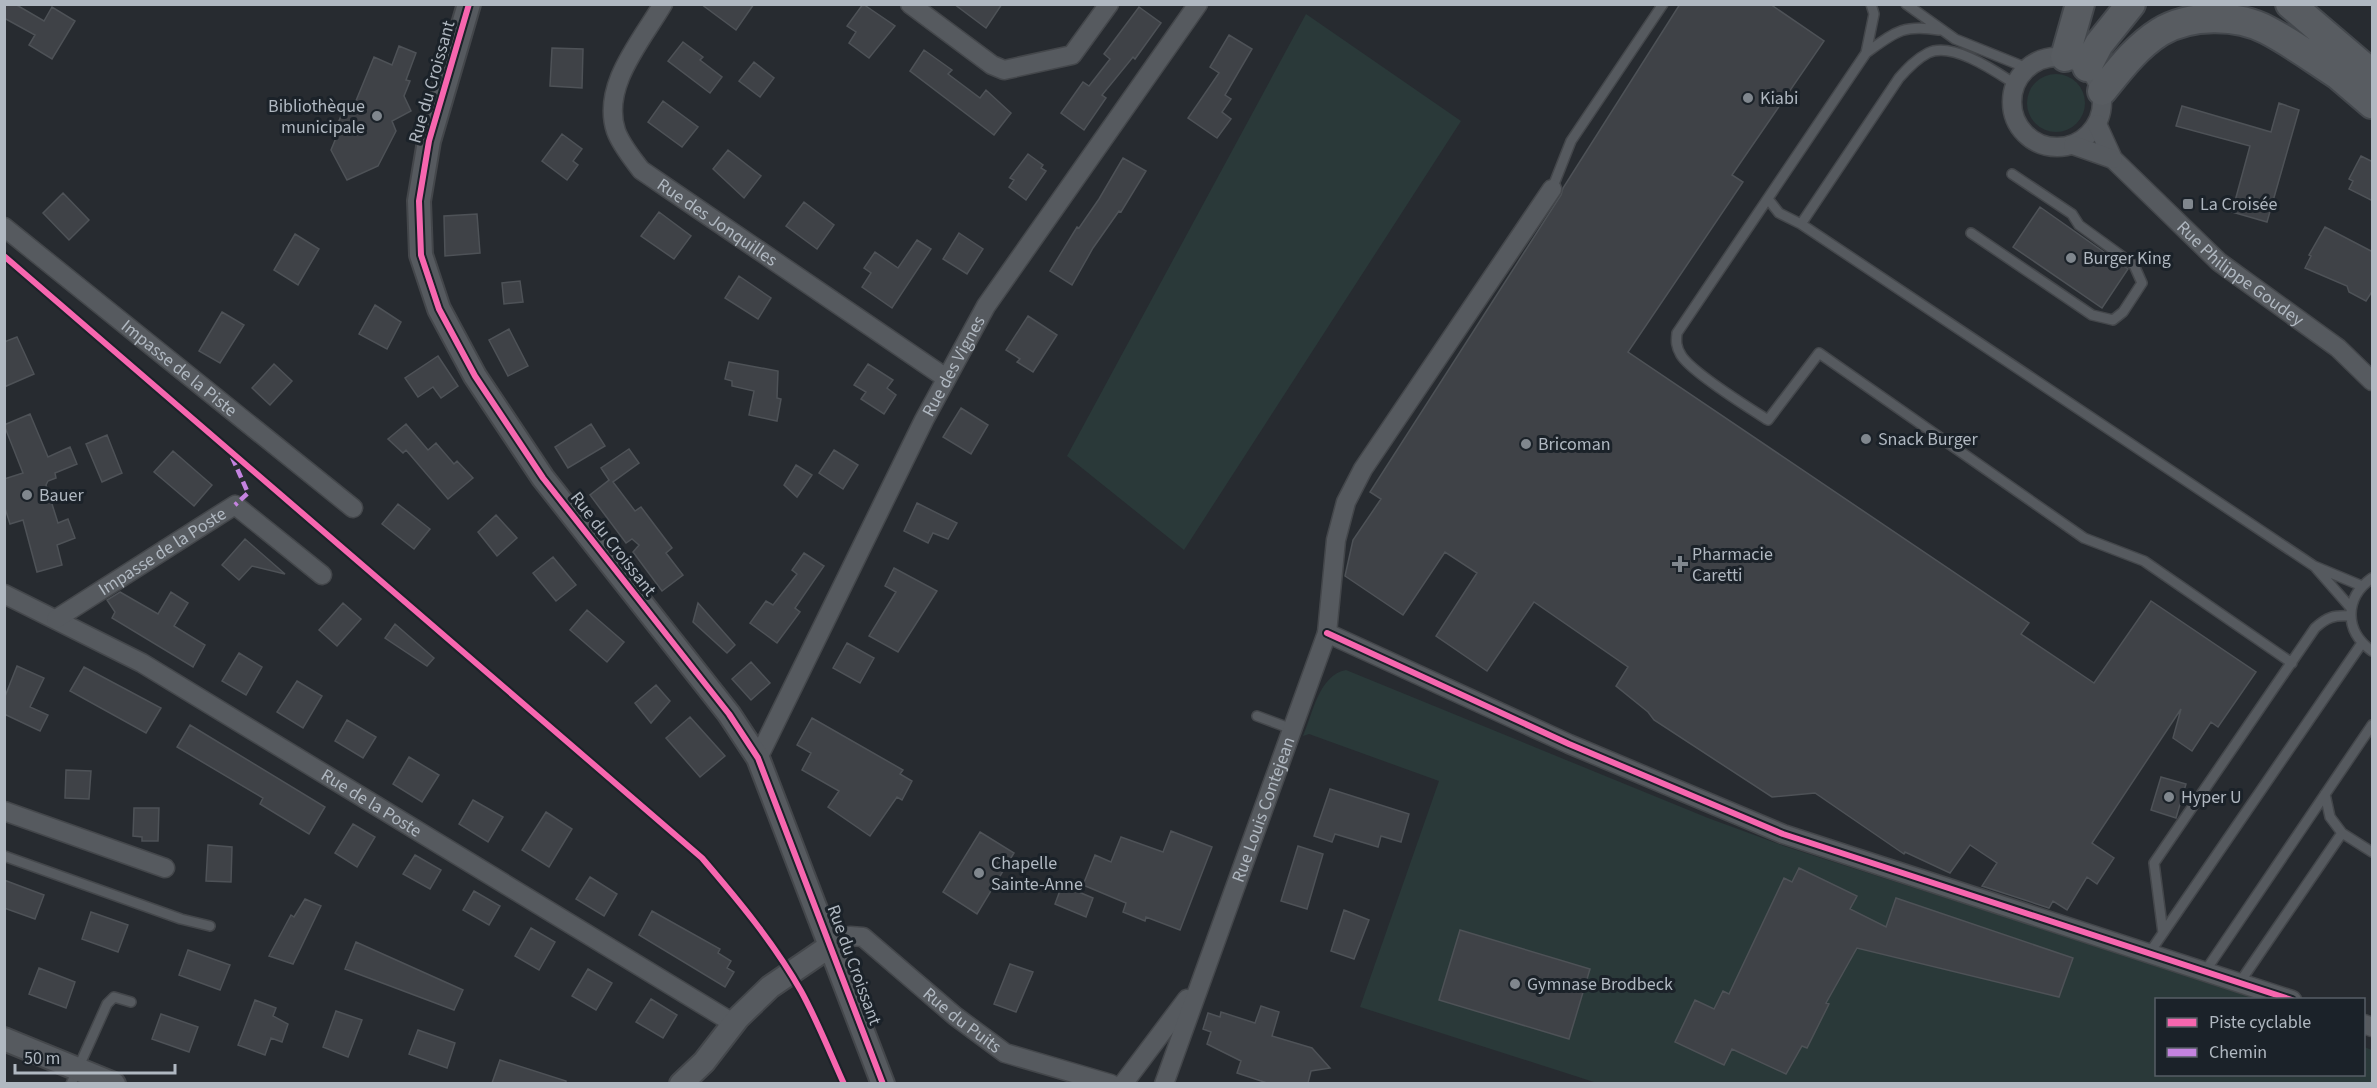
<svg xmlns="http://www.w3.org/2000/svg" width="2377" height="1088" font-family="'Source Sans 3',sans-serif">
<rect width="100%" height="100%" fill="#272b30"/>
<!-- green -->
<path fill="#2a3939" d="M1306 14 1461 121 1184 550 1067 456Z
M2027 103a29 29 0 1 1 58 0a29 29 0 1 1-58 0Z
M1346 670 1708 818 1787 847 2260 999 2156 1000V1074H2364V1047L2372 1050V1083H1597L1360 1007 1439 781 1309 734 1303 736C1313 713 1319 675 1346 670Z"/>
<!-- building -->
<path fill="#3f4247" stroke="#4e5257" stroke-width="1.5" d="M4 4H15L44 21 52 7 75 21 52 59 29 45 35 35 4 18Z
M701 4H754L736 30Z
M863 4 895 26 869 58 849 43 856 32 847 26Z
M954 4H1002L986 28Z
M1680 4H1770L1824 41 1732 175 1743 182 1628 352 2029 623 2021 634 2094 683 2151 601 2256 672 2218 727 2211 722 2192 751 2173 738 2181 709 2092 843 2114 858 2097 884 2087 877 2067 910 2053 901 2049 908 1982 886 1997 863 1970 845 1950 873 1905 852 1904 854 1815 793 1772 797 1654 720 1648 712 1616 686 1628 667 1534 602 1487 671 1436 636 1477 573 1445 552 1403 615 1345 576 1353 540 1381 499 1370 492 1561 195 1563 188Z
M1139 7 1161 23 1135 59 1133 57 1102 95 1106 98 1084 130 1061 113 1083 82 1089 86 1110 59 1104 54Z
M1229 35 1252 49 1225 95 1231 99 1222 112 1231 119 1217 138 1188 118 1219 73 1210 67Z
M683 42 703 57 700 60 722 77 710 93 668 61Z
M399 46 416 53 406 80 410 81 404 96 411 111 392 121 396 131 378 166 347 180 331 150 338 133 336 128 343 111 353 108 374 57 392 65Z
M552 48 583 49 582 88 550 86Z
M924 50 952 70 948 74 980 98 986 90 1011 113 994 135 910 71Z
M754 62 774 78 760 97 739 81Z
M663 101 698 127 682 147 648 122Z
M2279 103 2299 110 2267 222 2232 212 2250 146 2176 126 2182 106 2271 132Z
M562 134 582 149 573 161 578 165 567 180 542 161Z
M728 150 761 176 744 198 713 169Z
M1028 154 1043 165 1041 168 1046 171 1026 200 1009 187 1014 180 1010 178Z
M2361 156 2373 162V201L2349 189 2353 181 2349 179Z
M1123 158 1146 171 1121 212 1119 211 1093 248 1072 285 1050 271 1077 227 1079 228 1099 199Z
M63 193 89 220 69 240 43 213Z
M804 202 834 225 817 249 786 226Z
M2040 207 2128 269 2102 308 2013 247Z
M659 212 691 236 674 259 641 236Z
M477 214 480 253 445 256 444 216Z
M2325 227 2373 252V290L2366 301 2349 292 2347 286 2305 268 2311 256 2309 255Z
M959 233 983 249 967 274 943 259Z
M295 234 319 249 298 285 274 270Z
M917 240 931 249 892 308 862 287 871 273 864 268 875 252 898 268Z
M739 276 771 298 758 319 725 298Z
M520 281 523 302 504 304 502 283Z
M375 305 401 322 387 349 359 334Z
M222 312 244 325 220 363 199 351Z
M1028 316 1057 335 1033 372 1017 362 1020 359 1006 350Z
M509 329 528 366 508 376 489 340Z
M17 337 34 374 4 387V342Z
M438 356 458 386 441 398 433 387 418 397 405 378Z
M729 362 778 371 777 398 781 399 777 421 749 415 754 391 732 386V381L725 379Z
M274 364 292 381 270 405 252 388Z
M868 364 893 380 887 388 896 395 884 414 861 399 866 392 854 385Z
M961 408 988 425 971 454 943 437Z
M30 414 48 457 70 447 77 464 55 473 56 478 48 481 46 485 58 523 68 519 75 538 57 545 62 565 37 572 23 520 10 524 4 505V479L23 473 4 425Z
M406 424 428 450 436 443 454 464 457 461 473 478 448 499 406 450 403 453 388 439Z
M591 424 605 446 568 468 555 447Z
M107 435 122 473 102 482 86 444Z
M629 449 639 463 613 482 635 511 641 507 672 548 666 553 683 575 662 591 633 552 639 545 632 539 626 543 590 495 609 480 601 468Z
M834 450 858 465 843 489 819 473Z
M173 451 212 485 194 506 154 472Z
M796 465 812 475 797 497 784 485Z
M917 503 957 523 948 539 933 533 928 543 904 531Z
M398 504 430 529 414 549 382 524Z
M496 515 517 538 497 556 478 532Z
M245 539 285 574 252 566 239 580 222 565Z
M804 553 824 566 795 608 800 612 777 643 750 623 766 601 773 605 797 574 792 570Z
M553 557 576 585 556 601 533 573Z
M894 568 937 591 898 652 869 636 896 592 885 586Z
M120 592 158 614 171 592 188 603 174 626 205 645 193 667 112 618 115 612 107 600Z
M343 603 361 619 337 646 319 630Z
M698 603 735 645 727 653 693 622Z
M587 610 624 642 607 662 570 630Z
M395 624 434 658 427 666 385 638Z
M847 643 874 658 860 683 833 668Z
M239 653 262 667 246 695 222 681Z
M751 662 770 683 751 700 732 679Z
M17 666 44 678 30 707 48 715 40 731 4 714V699Z
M84 667 161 708 146 733 70 691Z
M297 681 322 696 303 728 277 712Z
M656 685 670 701 651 723 635 703Z
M690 717 725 756 700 777 666 738Z
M812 718 903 770 900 774 912 781 902 800 897 797 870 836 828 807 839 791 802 770 811 753 797 745Z
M347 720 376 737 363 758 335 741Z
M190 725 325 807 309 834 260 804 263 798 177 747Z
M409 757 439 775 422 802 393 784Z
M66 770 91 771 89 799 65 798Z
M2161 777 2186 784 2176 818 2151 810Z
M1330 789 1409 814 1401 842 1381 836 1378 847 1335 834 1332 842 1314 836Z
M473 800 503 817 488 842 459 824Z
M134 808H159L158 841H142V837L133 836Z
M546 812 572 829 549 867 522 850Z
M353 824 375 837 357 867 335 853Z
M1171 831 1212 847 1180 930 1146 917 1145 921 1123 912 1126 903 1083 885 1095 855 1111 862 1121 837 1163 852Z
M980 832 1014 853 977 914 943 892Z
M208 845 232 847 231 882 206 881Z
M1298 846 1323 854 1307 909 1281 901Z
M415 855 441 870 430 889 403 874Z
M1799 868 1857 896 1850 909 1886 927 1896 898 2073 958 2059 997 1857 948 1826 1003 1829 1004 1807 1048 1802 1046 1786 1074 1732 1049 1724 1065 1675 1042 1695 1000 1714 1009 1723 991 1729 994 1784 878 1792 882Z
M590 877 617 894 604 916 576 899Z
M4 880 44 895 35 919 4 908Z
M1062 885 1093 898 1086 917 1055 904Z
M474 891 500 906 489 925 463 910Z
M305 899 321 906 293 964 269 956 291 915 294 917Z
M1344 910 1369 920 1354 959 1331 951Z
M652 911 720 949 718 953 731 961 727 968 734 972 725 987 639 935Z
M91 912 128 925 118 952 82 939Z
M531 928 555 942 539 970 515 956Z
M1460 930 1590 969 1569 1039 1439 1000Z
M356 942 463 990 454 1010 345 969Z
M188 950 230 965 220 990 179 975Z
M1010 964 1033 972 1016 1012 994 1004Z
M39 968 75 982 66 1008 29 994Z
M588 969 612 983 596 1010 572 996Z
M651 999 677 1015 663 1038 636 1022Z
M255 1000 276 1008 273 1016 288 1024 282 1042 271 1038 265 1055 238 1045Z
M1261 1006 1279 1012 1272 1036 1312 1048 1330 1068 1311 1071 1308 1083H1267L1237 1073 1241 1061 1207 1044 1211 1032 1203 1029 1208 1013 1220 1017 1221 1012 1255 1023Z
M336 1011 362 1020 348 1057 323 1047Z
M161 1014 198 1027 189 1052 152 1039Z
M418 1030 455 1043 447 1068 409 1054Z
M500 1060 566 1081V1083H492Z"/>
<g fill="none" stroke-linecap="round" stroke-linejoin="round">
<!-- service casing -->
<g stroke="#44474b" stroke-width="12">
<path id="service" d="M1906 4 1955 39 2027 68
M1939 30C1903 24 1895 32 1866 53L1677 333C1676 341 1676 347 1681 355 1691 372 1749 408 1768 420L1819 353 2084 538 2144 561 2292 663
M1866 53 1874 14 1871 4
M1552 189 1571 141 1663 4
M1768 199 1779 213 1801 224 2314 566 2362 586
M1801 224 1899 78C1907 69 1916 59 1928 53 1952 41 1995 71 2015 84
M1971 233 2092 315 2113 320 2123 312 2142 283 2134 265 2079 225 2072 214 2012 174
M2316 568 2351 608
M2372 578C2344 598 2344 631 2372 651
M1257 716 1292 729
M2325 794 2330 817 2342 833
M4 856 181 919 210 926
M2163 933 2154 863 2315 628C2327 617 2334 615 2350 616
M2150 952 2362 643
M2206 970 2372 725
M2240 982 2342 833 2372 852
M71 1084 107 1004 114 997 131 1002"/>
</g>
<!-- minor casing -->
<g stroke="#44474b" stroke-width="21">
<g id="minor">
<path id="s1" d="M663 4C642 40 601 86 616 131 621 145 632 158 641 170L946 378"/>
<path d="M910 4 992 65 1004 70 1072 55 1109 4"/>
<circle cx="2057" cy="102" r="45"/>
<path id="s2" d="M2097 124 2113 159 2219 262 2338 348 2372 381"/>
<path d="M2073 145 2113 159"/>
<path id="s3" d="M4 227 353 508"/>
<path id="s4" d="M4 594 142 663 733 1023"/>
<path id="s5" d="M56 619 235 505 322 575"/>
<path d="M1327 633 1569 744 1783 834 2292 1000"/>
<path id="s6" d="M758 758 924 420 986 306 1198 4"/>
<path d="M4 811 165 868"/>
<path id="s7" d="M830 946 850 936 863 937 955 1016 1005 1053 1111 1084"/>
<path d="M2364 1024 2372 1027"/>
<path d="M1123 1084 1187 999"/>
<path id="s8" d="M1164 1084 1327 633 1336 540 1346 502 1363 469 1552 189"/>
</g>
</g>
<!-- tertiary casing -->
<g stroke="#44474b" stroke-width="26">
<path id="tertiary" d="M469 4 429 141 419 201 421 255 439 309 475 376 543 478 729 714 758 758 883 1084
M4 1039 114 1084
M681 1084 704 1062 738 1018 770 987 830 946"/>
</g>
<!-- primary casing -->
<g stroke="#44484d" stroke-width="32">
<path id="primary" d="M2290 4 2372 74
M2065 57 2080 4
M2324 63 2372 104
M2087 67 2099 44 2131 4
M2102 91C2119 70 2136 47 2160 32 2190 14 2237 14 2267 30 2292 43 2315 60 2338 75"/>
</g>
<!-- service -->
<use href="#service" stroke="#565a5f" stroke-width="9"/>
<!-- minor -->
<use href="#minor" stroke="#565a5f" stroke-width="18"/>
<!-- tertiary -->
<use href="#tertiary" stroke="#565a5f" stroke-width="22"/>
<!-- primary -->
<use href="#primary" stroke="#585c61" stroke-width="28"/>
<!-- quiet -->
<path stroke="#c483df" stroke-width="4.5" stroke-dasharray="9 4.5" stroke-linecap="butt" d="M232 457 248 493 235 505"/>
<!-- cycleway casing -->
<g stroke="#1b2229" stroke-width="10">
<path id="cycleway" d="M469 4 429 141 419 201 421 255 439 309 475 376 543 478 729 714 758 758 883 1084
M4 256 702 858C738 900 774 943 801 991 817 1020 830 1053 844 1084
M1327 633 1569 744 1783 834 2292 1000"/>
</g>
<!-- cycleway -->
<use href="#cycleway" stroke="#f766af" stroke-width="6"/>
</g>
<!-- markers -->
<g fill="#80878e" stroke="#1b2229" stroke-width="2">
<circle cx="1748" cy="98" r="6"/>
<circle cx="377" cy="116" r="6"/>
<rect x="2182" y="198" width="12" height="12" rx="3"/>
<circle cx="2071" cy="258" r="6"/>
<circle cx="1866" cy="439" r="6"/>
<circle cx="1526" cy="444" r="6"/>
<circle cx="27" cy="495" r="6"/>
<path d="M1677 555h6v6h6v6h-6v6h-6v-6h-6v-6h6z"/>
<circle cx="2169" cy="797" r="6"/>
<circle cx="979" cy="873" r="6"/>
<circle cx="1515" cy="984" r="6"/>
</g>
<g text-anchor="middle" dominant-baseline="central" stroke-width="6" stroke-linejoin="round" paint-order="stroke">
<!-- street labels -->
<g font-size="18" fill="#b0b8c1" stroke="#1b2229">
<text transform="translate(432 82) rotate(-74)">Rue du Croissant</text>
<text stroke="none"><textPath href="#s1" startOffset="279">Rue des Jonquilles</textPath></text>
<text stroke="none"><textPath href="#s2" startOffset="210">Rue Philippe Goudey</textPath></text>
<text stroke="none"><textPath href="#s6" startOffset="438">Rue des Vignes</textPath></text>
<text stroke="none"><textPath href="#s3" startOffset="225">Impasse de la Piste</textPath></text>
<text transform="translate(613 544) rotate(52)">Rue du Croissant</text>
<text stroke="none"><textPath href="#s5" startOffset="126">Impasse de la Poste</textPath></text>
<text stroke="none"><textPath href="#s4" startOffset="423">Rue de la Poste</textPath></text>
<text stroke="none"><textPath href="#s8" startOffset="292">Rue Louis Contejean</textPath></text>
<text transform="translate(854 965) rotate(70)">Rue du Croissant</text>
<text stroke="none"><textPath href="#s7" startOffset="165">Rue du Puits</textPath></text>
</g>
<!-- poi labels -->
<g font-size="18" fill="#b0b8c1" stroke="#1b2229" text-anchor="start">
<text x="1760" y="98">Kiabi</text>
<text x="365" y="106" text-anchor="end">Bibliothèque<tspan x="365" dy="21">municipale</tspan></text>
<text x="2200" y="204">La Croisée</text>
<text x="2083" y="258">Burger King</text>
<text x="1878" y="439">Snack Burger</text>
<text x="1538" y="444">Bricoman</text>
<text x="39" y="495">Bauer</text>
<text x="1692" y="554">Pharmacie<tspan x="1692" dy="21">Caretti</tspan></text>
<text x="2181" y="797">Hyper U</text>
<text x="991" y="863">Chapelle<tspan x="991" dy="21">Sainte-Anne</tspan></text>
<text x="1527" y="984">Gymnase Brodbeck</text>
</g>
</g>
<!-- border -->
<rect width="2377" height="1088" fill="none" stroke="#b0b8c1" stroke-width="12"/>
<!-- legend -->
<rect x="2155" y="998" width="210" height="78" fill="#1b2229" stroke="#575e66" stroke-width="1.5"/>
<rect x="2167" y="1018" width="30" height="9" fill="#f766af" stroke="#575e66" stroke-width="1.5"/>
<text x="2209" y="1028" font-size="18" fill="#b0b8c1">Piste cyclable</text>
<rect x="2167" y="1048" width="30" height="9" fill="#c483df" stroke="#575e66" stroke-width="1.5"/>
<text x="2209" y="1058" font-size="18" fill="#b0b8c1">Chemin</text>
<!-- scale -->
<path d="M15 1064v9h160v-9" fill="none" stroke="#b0b8c1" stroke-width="3"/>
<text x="24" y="1064" font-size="18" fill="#b0b8c1" stroke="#1b2229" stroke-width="4.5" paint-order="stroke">50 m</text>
</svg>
